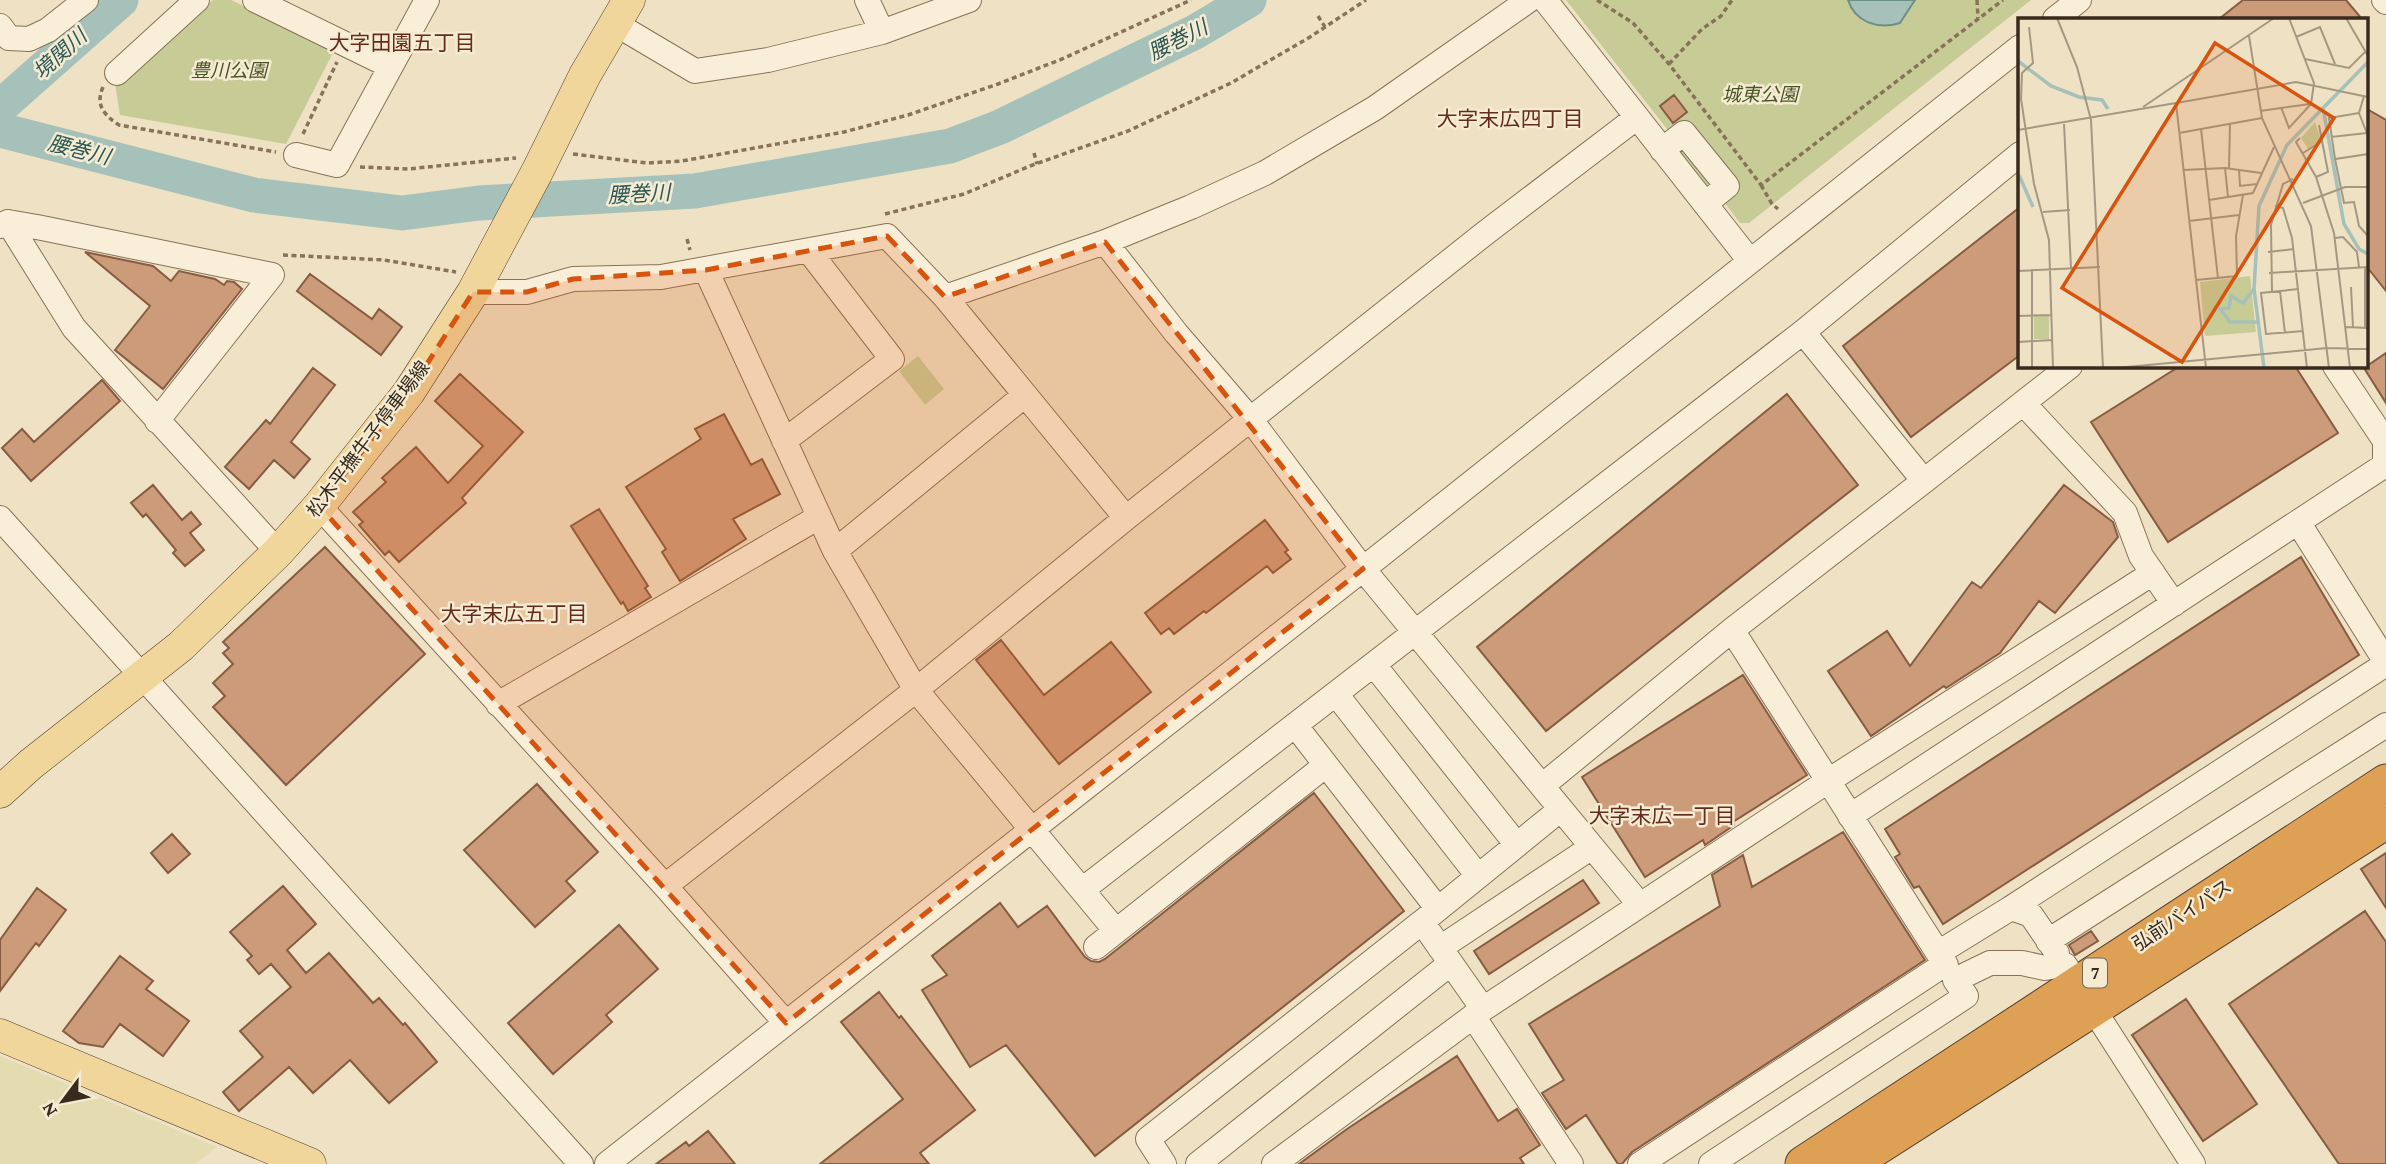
<svg xmlns="http://www.w3.org/2000/svg" width="2386" height="1164" font-family="'Crimson Pro','Noto Sans JP',serif">
<rect width="100%" height="100%" fill="#eee1c4"/>
<!-- farmland -->
<path fill="#e4dbb1" d="M0 1056 217 1147 195 1164H0Z"/>
<!-- green -->
<path fill="#c7cc97" d="M213 0H231L335 49 286 144 120 115 115 84Z
M1566 0H2031L1749 223H1740L1715 190 1709 194 1676 153 1681 147Z
M918 356 944 389 925 405 899 371Z"/>
<!-- water -->
<path fill="#a6c1b9" stroke="#6c8f86" stroke-width="2" d="M1848 0H1915L1900 23C1878 30 1855 22 1848 0Z"/>
<g fill="none" stroke-linecap="round" stroke-linejoin="round">
<!-- river -->
<path stroke="#a6c1b9" stroke-width="35" d="M0 107 121 0
M0 130 254 195 402 213 479 203 695 191 950 146 1000 127 1195 32 1249 0"/>
</g>
<!-- building -->
<path fill="#cc9b7a" stroke="#885c40" stroke-width="2" d="M2243 0H2346L2362 19H2219Z
M1674 95 1687 112 1673 123 1660 106Z
M2367 109 2386 120V291L2367 267Z
M2020 207V355L1911 437 1843 346Z
M85 252 153 266 171 281 179 271 215 279 224 285 227 281 234 282 242 289 163 389 115 350 150 306Z
M310 274 372 319 379 309 402 327 381 355 297 291Z
M2386 353V403L2364 368Z
M2180 366H2295L2338 433 2168 542 2091 422Z
M313 368 335 385 291 442 310 459 294 478 274 460 249 489 225 467 266 420 270 424Z
M460 374 523 432 462 498 466 503 399 562 389 551 385 555 359 525 363 522 353 512 386 482 382 478 416 447 448 483 483 446 435 401Z
M102 380 120 401 31 481 2 448 22 429 34 442Z
M1787 394 1858 485 1546 731 1477 647Z
M724 414 751 465 762 459 780 494 733 519 746 539 680 581 662 552 666 549 626 487 701 439 695 429Z
M153 485 182 520 191 512 201 524 190 533 204 550 185 566 173 553 176 550 146 514 143 517 131 503Z
M2064 485 2113 522 2118 537 2055 613 2039 601 2000 653 1946 688 1944 686 1871 736 1828 671 1887 631 1910 666 1972 582 1981 588Z
M599 509 648 586 645 588 651 597 628 611 623 602 621 604 571 526Z
M1265 520 1288 550 1285 552 1291 559 1273 573 1267 566 1206 613 1204 611 1174 634 1169 628 1161 634 1145 613Z
M325 547 425 654 286 785 213 707 225 696 213 683 233 664 223 653 229 648 223 642Z
M2301 557 2359 655 1943 924 1919 886 1914 888 1895 857 1900 854 1885 829Z
M1001 640 1044 695 1111 642 1151 692 1059 764 976 660Z
M1743 675 1807 775 1733 822 1734 825 1705 845 1703 840 1645 877 1582 777Z
M537 784 598 852 566 881 575 891 535 927 464 850Z
M1314 793 1404 911 1095 1156 1006 1045 970 1067 922 990 947 975 932 956 1000 903 1018 927 1047 906 1085 957 1091 961 1099 962 1105 959Z
M1843 832 1925 960 1632 1152 1622 1164H1618L1586 1115 1566 1129 1542 1093 1564 1080 1529 1024 1720 906 1712 875 1743 855 1752 887Z
M172 834 190 854 168 873 151 853Z
M2386 853V908L2361 869Z
M1583 880 1599 903 1489 974 1474 951Z
M283 886 316 924 287 950 306 973 329 953 373 1003 379 998 403 1025 405 1023 437 1062 389 1103 350 1060 313 1093 289 1067 239 1111 223 1092 263 1057 240 1031 291 987 271 964 259 974 247 960 252 956 230 932Z
M37 888 66 910 39 946 36 943 0 991V940Z
M2365 911 2386 942V1164H2339L2229 1004Z
M619 925 658 969 606 1015 612 1022 553 1074 508 1023Z
M2091 931 2098 941 2075 955 2069 945Z
M120 956 153 981 146 989 189 1021 163 1056 120 1024 103 1047 79 1043 63 1031Z
M879 992 899 1018 901 1016 975 1110 920 1153 929 1164H820L903 1099 841 1022Z
M2186 999 2257 1104 2203 1141 2132 1035Z
M1457 1056 1498 1121 1517 1109 1540 1145 1520 1158 1524 1164H1299L1347 1129Z
M708 1131 735 1164H656L686 1142 689 1146Z"/>
<g fill="none" stroke-linecap="round" stroke-linejoin="round">
<!-- minor casing -->
<g stroke="#88725a" stroke-width="26">
<path id="minor" d="M255 0 390 66
M867 0 882 32
M1545 0 1750 261
M2384 0 2386 2
M2055 19 2079 0
M614 23 695 71 768 60 882 32 969 0
M0 26 9 38 29 39 48 30 86 0
M117 73 197 0
M1662 150 1684 133 1727 186 1705 204
M296 155 337 165 427 0
M8 222 74 328 278 552
M0 226 8 222 37 227 272 275 157 421
M1105 242 1176 333 1251 420 1363 569 1640 905
M706 270 835 551 916 690 1116 931
M473 292H527L573 279 661 277 887 236 945 297 1126 518
M945 297 1105 242 1191 207 1265 173 1375 108 1529 0
M1803 332 2020 154
M2023 403 2125 513 2141 556 2174 604
M784 441 892 359 809 251
M1924 481 2070 366
M319 506 665 886 786 1023
M0 518 581 1164
M2298 522 2386 662
M835 551 1025 395
M1374 665 1517 845
M1336 694 1478 876
M498 704 819 517
M1295 725 1438 909
M1542 786 1732 630
M1850 816 2385 465V441L2335 366
M665 886 916 690 1126 518 1484 234 1636 118
M1082 890 1803 332 1924 481 1732 630 1938 953
M2011 908 2386 664
M2048 941 2386 725
M1096 947 1326 765
M1440 948 1592 847
M1946 965 1938 953 2011 908 2031 915 2057 953
M1483 1009 1422 922 1561 809
M1473 1016 1571 1164
M607 1164 1363 569 2020 47
M1164 1164 1148 1139 1422 922
M1198 1164 1451 963
M1274 1164 1483 1009 1828 781 2153 573
M1640 1164 1945 964
M1711 1164 1966 996 1955 980 1990 963H2022L2045 968 2065 965 2193 1164"/>
</g>
<!-- major casing -->
<g stroke="#56412e" stroke-width="33">
<path id="major" d="M0 792 31 764 181 646 278 552 319 506 409 392 473 292 537 172 585 75 629 0
M0 1035 310 1164"/>
</g>
<!-- highway casing -->
<g stroke="#56412e" stroke-width="37">
<path id="highway" d="M1803 1164 2386 782
M1851 1164 2386 821"/>
</g>
<!-- path -->
<path stroke="#88725a" stroke-width="3.5" stroke-dasharray="5 3.5" stroke-linecap="butt" d="M1597 0 1633 23 1669 64 1761 185 2003 0
M1977 0 1978 18
M1318 16 1325 27
M1669 64 1702 29 1721 16 1732 0
M103 87C95 105 104 115 119 125L276 152
M303 134 337 62
M1034 153 1037 164
M573 154 647 163 682 161 844 132 908 115 998 84 1062 59 1191 0
M360 167 408 169 516 158
M1761 185 1772 204 1778 209
M885 214 964 194 1030 166 1128 131 1231 83 1310 37 1366 0
M687 239 690 250
M283 255 384 260 456 272"/>
<!-- minor -->
<use href="#minor" stroke="#f9eed7" stroke-width="24"/>
<!-- major -->
<use href="#major" stroke="#f1d69c" stroke-width="32"/>
<!-- highway -->
<use href="#highway" stroke="#dda055" stroke-width="35"/>
</g>
<!-- marked area -->
<path fill="#d6540e" fill-opacity="0.2" stroke="#d6540e" stroke-width="5" stroke-dasharray="14 9" stroke-linejoin="round" d="M887 236 945 297 1105 242 1363 569 786 1023 319 506 409 392 473 292H527L573 279 706 270Z"/>
<g text-anchor="middle" dominant-baseline="central" stroke-width="5" stroke-linejoin="round" paint-order="stroke">
<!-- shield labels -->
<rect fill="#f5ebd3" stroke="#716554" stroke-width="2" x="2083" y="958.5" width="24" height="29" rx="5"/>
<g font-size="18" font-weight="bold" fill="#382b1e">
<text x="2095" y="973">7</text>
</g>
<!-- park labels -->
<g font-size="19" font-style="italic" fill="#495525" stroke="#f5ebd3">
<text x="229" y="70">豊川公園</text>
<text x="1760" y="94">城東公園</text>
</g>
<!-- street labels -->
<g font-size="19" fill="#382b1e" stroke="#f5ebd3">
<text transform="translate(368 439) rotate(-53)">松木平撫牛子停車場線</text>
<text transform="translate(2182 915) rotate(-33)">弘前バイパス</text>
</g>
<!-- water labels -->
<g font-size="21" font-style="italic" fill="#2d5855" stroke="#f5ebd3">
<text transform="translate(1178 40) rotate(-27)">腰巻川</text>
<text transform="translate(60 54) rotate(-42)">境関川</text>
<text transform="translate(79 150) rotate(14)">腰巻川</text>
<text transform="translate(639 194) rotate(-3)">腰巻川</text>
</g>
<!-- neighbourhood labels -->
<g font-size="21" fill="#652c1e" stroke="#f5ebd3">
<text x="402" y="43">大字田園五丁目</text>
<text x="1510" y="119">大字末広四丁目</text>
<text x="514" y="614">大字末広五丁目</text>
<text x="1662" y="816">大字末広一丁目</text>
</g>
</g>
<!-- overview -->
<g transform="translate(2018 18)">
<rect width="350" height="350" fill="#eee1c4"/>
<path d="M297 104 303 122 290 131 283 120ZM232 258 238 314 187 318 182 264ZM16 298H31V321H16Z" fill="#c7cc97"/>
<path fill="none" stroke="#a6c1b9" stroke-width="3.5" d="M0 43 33 68 61 79 84 82 90 91M305 90 326 206 341 231 350 236M1 157 15 189M200 291 211 290 213 278 225 285 236 271M202 291 212 304H239M246 350 236 271 241 188 269 127 350 44"/>
<path fill="none" stroke="#a59882" stroke-width="2" d="M39 0 59 49 73 102 85 350M328 0 350 38M11 9 15 45 4 55 3 81 16 166 31 222 35 350M231 18 244 100 293 208 311 350M278 19 302 9 317 46M287 41 331 50 347 34M346 78 341 95 350 118M125 89 256 0M263 89 271 110 293 86 296 65 271 0M242 93 292 86M341 95 311 100 317 141 350 136M46 106 53 250M183 111 200 260M0 112 158 85M161 115 244 100M313 119 349 115M282 120 278 124 298 159 316 215 332 350M285 135 304 123M317 141 326 185 336 184 341 208 350 218M207 150 210 179M211 150 212 105M165 152 207 150 243 155M221 152 222 168 239 166M298 159 310 154 301 107M191 182 235 175 256 129M285 185 327 169H350M257 188 265 190 274 220 289 350M25 194 52 192M171 203 221 197M317 220 325 219 339 234 341 249M250 234 276 231M0 253 82 249M251 255 350 249M178 262 219 258 218 218 225 177M333 269 335 309M281 271 243 275 248 316 285 313M262 273 267 315M254 274 253 207 265 166 275 161M0 298 34 297M328 309 350 310M347 309V249M0 324 34 322M14 350V251M98 350 309 330 350 331M188 350 158 85 278 64 350 79"/>
<path fill="#d6540e" fill-opacity="0.15" stroke="#d6540e" stroke-width="3.5" d="M197 25 316 100 164 344 44 270Z"/>
<rect width="350" height="350" fill="none" stroke="#382b1e" stroke-width="3.5"/>
</g>
<!-- north arrow -->
<g transform="translate(63 1101) rotate(238)" stroke="#f5ebd3" stroke-width="5" paint-order="stroke">
<path d="M0-5L12 26L0 18L-12 26Z" fill="#382b1e"/>
<text y="-10" font-size="19" font-weight="bold" text-anchor="middle" fill="#382b1e">N</text>
</g>
</svg>
